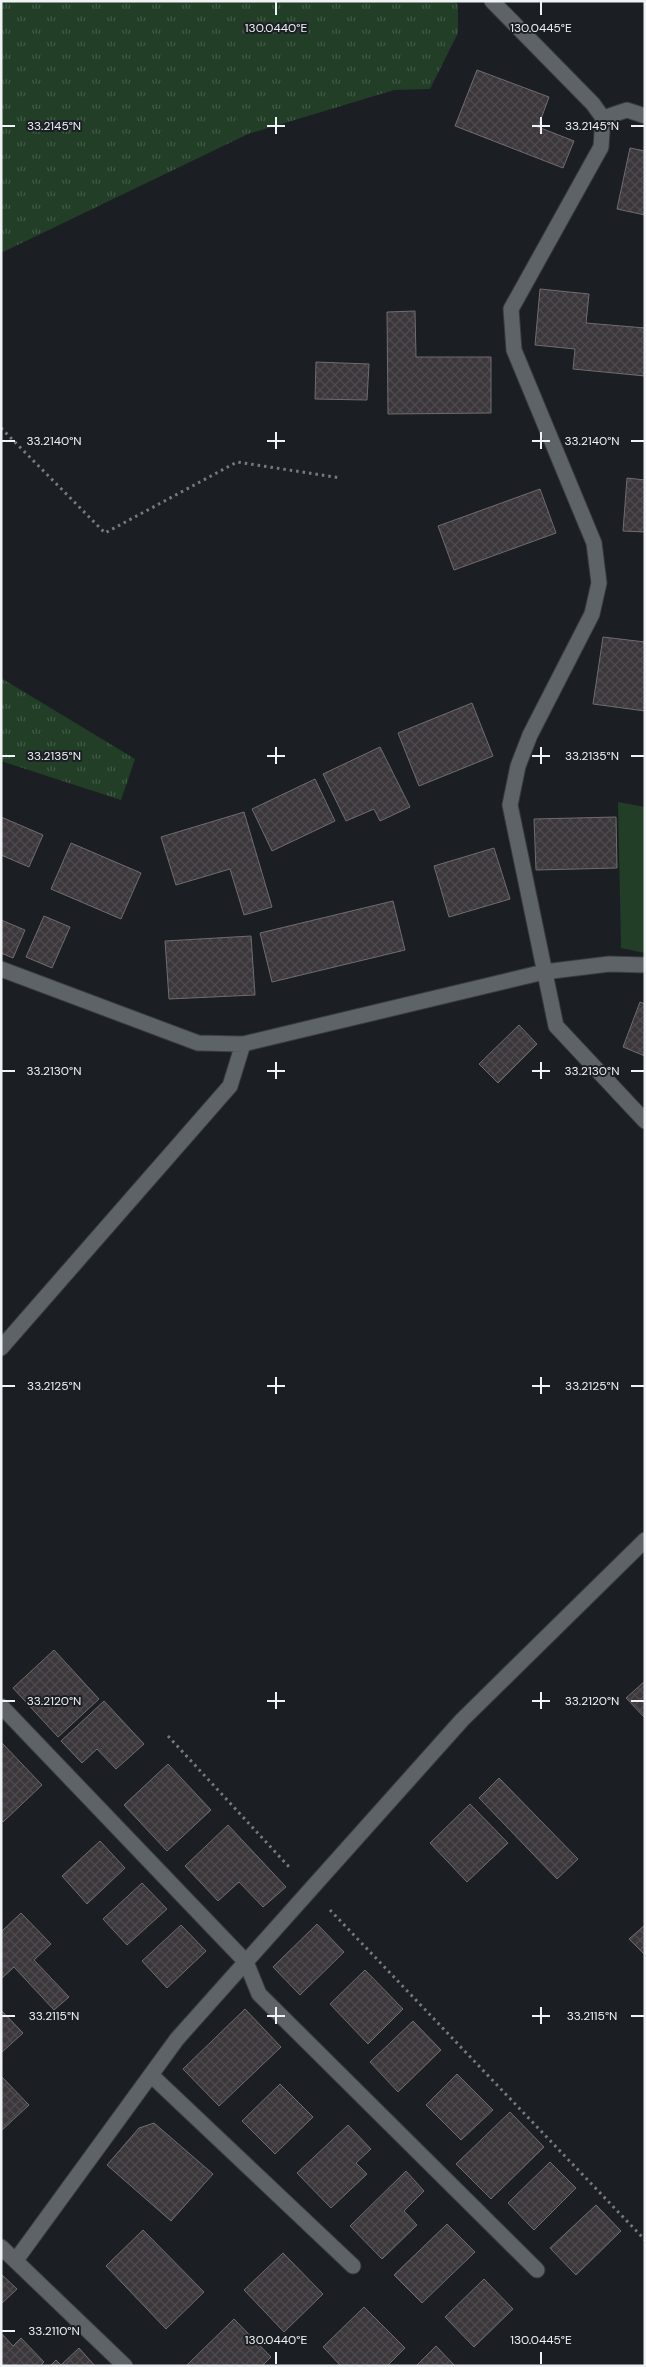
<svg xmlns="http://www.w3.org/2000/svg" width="646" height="2367" font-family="'DM Sans',sans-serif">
<defs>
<pattern id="grass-tufts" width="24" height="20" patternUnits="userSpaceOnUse" patternTransform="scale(1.25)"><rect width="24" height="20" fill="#223e27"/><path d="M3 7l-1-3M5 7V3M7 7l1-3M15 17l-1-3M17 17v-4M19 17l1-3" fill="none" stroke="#425a47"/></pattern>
<pattern id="building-cross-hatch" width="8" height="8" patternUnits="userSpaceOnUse" patternTransform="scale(1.25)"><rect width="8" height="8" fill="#3b373b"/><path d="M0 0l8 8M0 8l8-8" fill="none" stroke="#4e4b4e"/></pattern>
</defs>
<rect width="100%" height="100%" fill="#1b1f23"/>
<!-- grass -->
<path fill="url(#grass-tufts)" d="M1 1H455L458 5V33L430 89 394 90 248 134 1 253Z
M1 678 135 759 121 800 1 761Z"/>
<!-- garden -->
<path fill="#223e27" d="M618 802 645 807V953L621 948Z"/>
<!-- building -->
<path fill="url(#building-cross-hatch)" stroke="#706b70" d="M477 70 549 97 538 127 574 141 563 168 455 126Z
M630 148 645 151V215L617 209Z
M540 289 589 294 586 323 645 328V376L573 369 575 349 535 345Z
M415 311 416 357H491V413L388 414 387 312Z
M316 362 369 364 367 400 315 399Z
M627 478 645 480V532L623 531Z
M540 489 556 533 454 570 438 526Z
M603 637 645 642V711L593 704Z
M472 703 493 756 419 786 398 733Z
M380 747 410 807 380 821 374 809 346 821 323 774Z
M315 779 335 821 272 851 252 809Z
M244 812 272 907 244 915 230 869 176 885 161 837Z
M1 817 43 835 29 867 1 855Z
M616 817 617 868 536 870 534 819Z
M71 843 141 873 121 919 51 889Z
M494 848 510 899 449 917 434 866Z
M393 901 405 950 272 982 260 933Z
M44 916 70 927 52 968 26 957Z
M1 920 25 930 13 958 1 953Z
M251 936 255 995 169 999 165 941Z
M640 1002 645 1004V1056L623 1047Z
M519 1025 537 1044 498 1083 479 1064Z
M54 1650 99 1699 58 1737 13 1688Z
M645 1681V1718L626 1698Z
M104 1701 144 1744 116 1769 97 1749 82 1763 61 1741Z
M1 1742 42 1785 3 1822 1 1819Z
M168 1764 211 1810 167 1851 124 1805Z
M499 1778 578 1859 557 1879 479 1798Z
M470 1804 508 1843 467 1882 430 1843Z
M228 1825 286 1887 263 1907 239 1882 218 1901 185 1866Z
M100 1841 125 1868 87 1904 62 1876Z
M142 1883 167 1909 127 1945 103 1919Z
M21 1913 51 1944 34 1960 69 1997 54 2010 14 1967 1 1979V1932Z
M317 1924 344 1952 300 1995 273 1967Z
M181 1925 206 1951 167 1988 142 1961Z
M645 1925V1955L629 1939Z
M365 1970 403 2009 368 2044 330 2004Z
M245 2009 281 2047 219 2106 183 2069Z
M1 2010 23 2033 2 2052 1 2051Z
M413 2021 441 2050 398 2092 370 2062Z
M457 2074 493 2110 461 2140 426 2105Z
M1 2076 29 2105 1 2131Z
M280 2084 313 2117 275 2154 242 2121Z
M510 2112 544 2147 491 2199 456 2164Z
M154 2123 213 2174 171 2221 107 2165 139 2128Z
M348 2125 371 2149 356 2163 367 2174 331 2208 297 2173Z
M550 2162 576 2188 534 2230 508 2203Z
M406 2171 424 2191 404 2211 417 2225 382 2259 350 2226Z
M596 2205 621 2231 576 2275 550 2248Z
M447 2224 475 2252 422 2303 394 2275Z
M143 2230 204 2292 166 2329 106 2266Z
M283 2253 323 2294 284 2332 244 2290Z
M1 2274 17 2289 1 2304Z
M484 2279 513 2309 474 2347 445 2317Z
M364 2307 405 2348 387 2366H341L323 2347Z
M234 2319 271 2357 262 2366H186Z
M1 2333 13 2346 21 2338 44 2362 40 2366H1Z
M436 2346 455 2366H416Z
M79 2348 95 2366H50L56 2360 61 2365Z"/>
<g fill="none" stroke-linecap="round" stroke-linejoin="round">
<!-- street casing -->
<g stroke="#393c3f" stroke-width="17">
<path id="street" d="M492 1 593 104 603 118 601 147 511 309 514 350 594 543 599 583 592 614 530 735 518 766 510 805 556 1026 645 1121
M603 118 627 110 645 116
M1 969 198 1043 243 1044 544 972 609 964 645 965
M1 1348 230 1086 243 1044
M1 1706 246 1962 259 1994 537 2270
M151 2075 353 2266
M1 2247 125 2366
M16 2260 177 2039 462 1720 645 1540"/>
</g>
<!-- path -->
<path stroke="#767a7d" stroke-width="3" stroke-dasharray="2.5 4" stroke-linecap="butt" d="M1 428 105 533 237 462 341 478
M168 1736 291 1869
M330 1910 645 2240"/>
<!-- street -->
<use href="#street" stroke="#5e6367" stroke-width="15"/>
</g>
<!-- ticks -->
<path fill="none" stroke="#f0f3f6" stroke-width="2" d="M276 2V15M541 2V15M276 117V134M541 117V134M2 126H15M267 126H285M532 126H550M631 126H644M276 432V449M541 432V449M2 441H15M267 441H285M532 441H550M631 441H644M276 747V764M541 747V764M2 756H15M267 756H285M532 756H550M631 756H644M276 1062V1079M541 1062V1079M2 1071H15M267 1071H285M532 1071H550M631 1071H644M276 1377V1394M541 1377V1394M2 1386H15M267 1386H285M532 1386H550M631 1386H644M276 1692V1709M541 1692V1709M2 1701H15M267 1701H285M532 1701H550M631 1701H644M276 2007V2024M541 2007V2024M2 2016H15M267 2016H285M532 2016H550M631 2016H644M2 2331H15M276 2352V2364M541 2352V2364"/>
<g font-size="12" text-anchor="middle" fill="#f0f3f6" stroke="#1b1f23" stroke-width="4" stroke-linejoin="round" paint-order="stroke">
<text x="276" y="32">130.0440°E</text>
<text x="541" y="32">130.0445°E</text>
<text x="54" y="130">33.2145°N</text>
<text x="592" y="130">33.2145°N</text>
<text x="54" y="445">33.2140°N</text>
<text x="592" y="445">33.2140°N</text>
<text x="54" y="760">33.2135°N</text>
<text x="592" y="760">33.2135°N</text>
<text x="54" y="1075">33.2130°N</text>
<text x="592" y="1075">33.2130°N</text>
<text x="54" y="1390">33.2125°N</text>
<text x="592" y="1390">33.2125°N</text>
<text x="54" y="1705">33.2120°N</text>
<text x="592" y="1705">33.2120°N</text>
<text x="54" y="2020">33.2115°N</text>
<text x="592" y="2020">33.2115°N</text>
<text x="54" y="2335">33.2110°N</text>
<text x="276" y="2344">130.0440°E</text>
<text x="541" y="2344">130.0445°E</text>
</g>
<!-- border -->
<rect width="646" height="2367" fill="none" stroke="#f0f3f6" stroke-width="5"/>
</svg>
